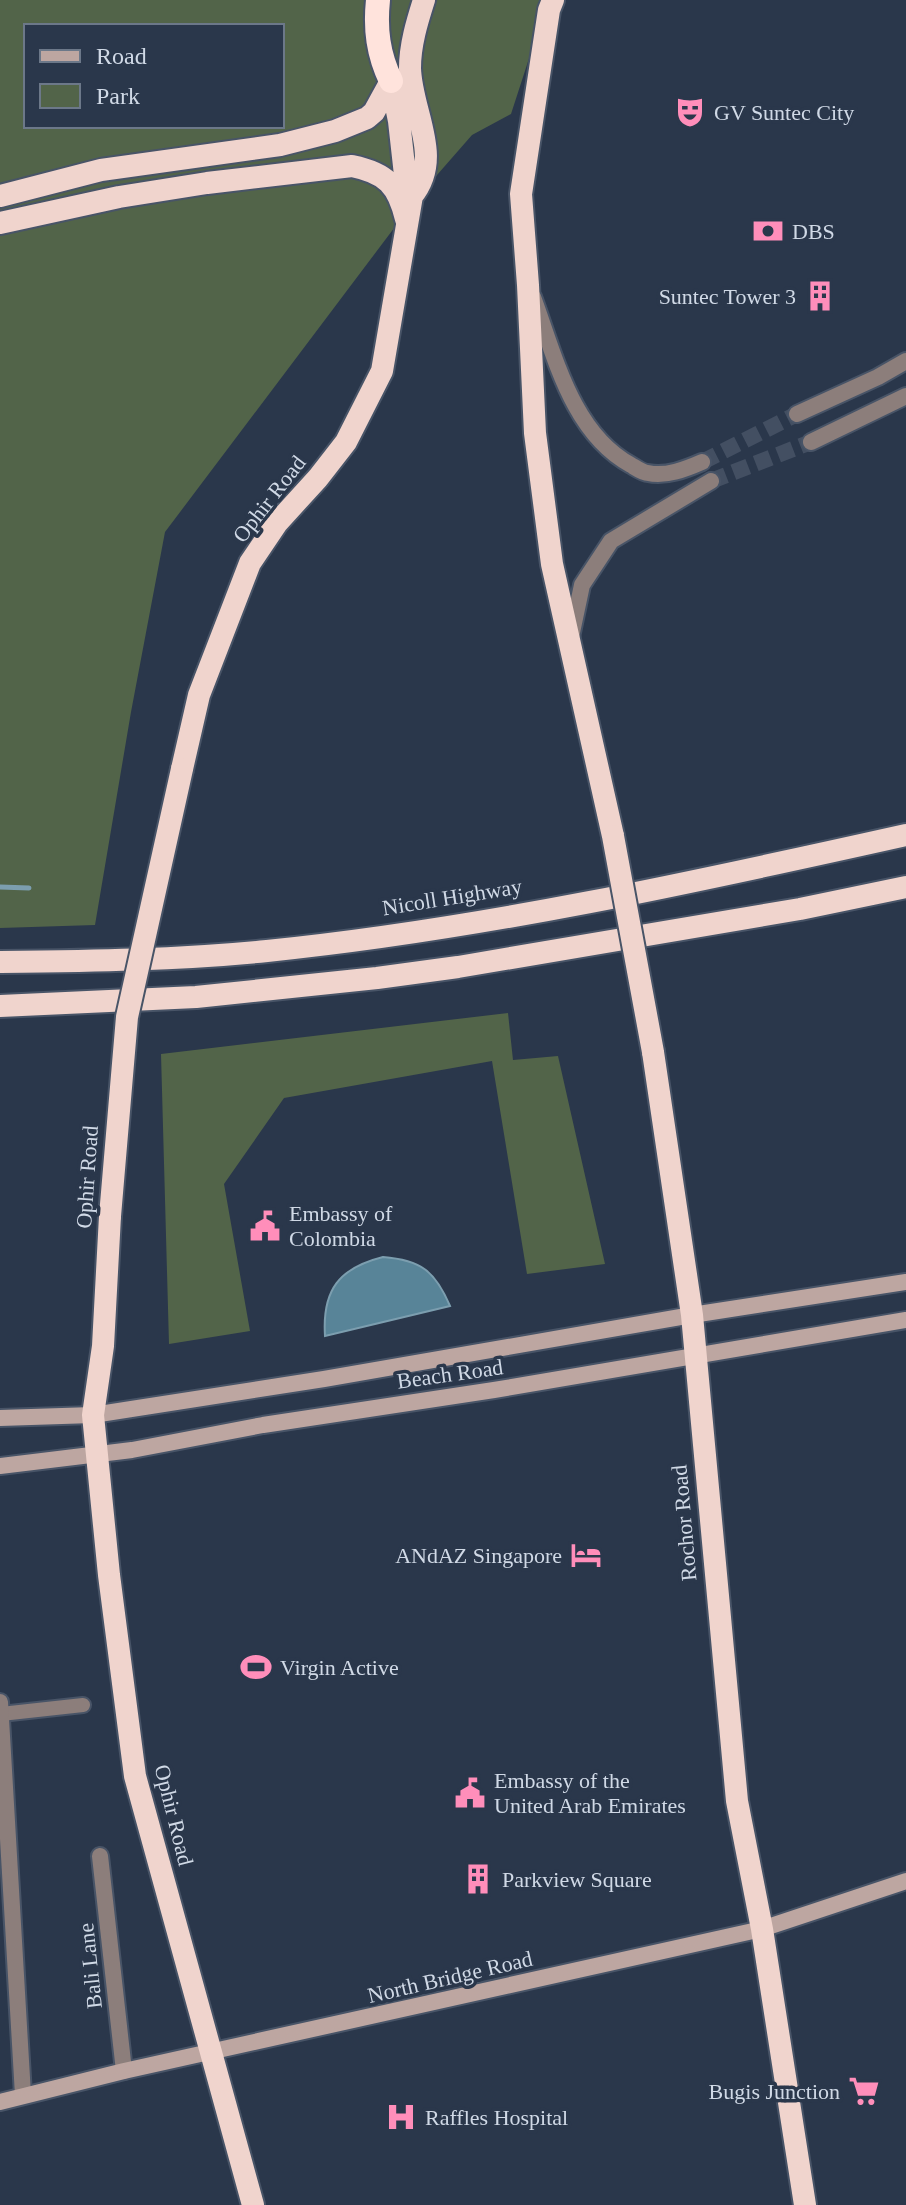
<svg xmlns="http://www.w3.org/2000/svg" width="906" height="2205" font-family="Georgia,serif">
<rect width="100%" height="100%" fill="#2a374b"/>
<!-- green -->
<path fill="#526449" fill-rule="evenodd" d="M0 0H548L511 114 472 135 416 199 165 532 131 712 95 925 0 928ZM26 26H282V126H26Z
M508 1013 513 1060 558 1056 605 1264 527 1274 492 1061 284 1098 224 1184 250 1331 169 1344 161 1054Z"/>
<!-- water -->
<path fill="#588498" stroke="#7c9eaf" stroke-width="2" d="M383 1257C421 1260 435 1271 450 1306L325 1336C322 1290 339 1268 383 1257Z"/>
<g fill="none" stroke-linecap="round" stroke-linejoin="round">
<!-- stream -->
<path stroke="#7c9eaf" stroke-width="5" d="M0 887 29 888"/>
<!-- tertiary-tunnel -->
<path stroke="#434f62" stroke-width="16" stroke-dasharray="16 8" stroke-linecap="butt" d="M702 462 797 414
M711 481 811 442"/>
<!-- pedestrian casing -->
<g stroke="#485467" stroke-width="18">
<path id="pedestrian" d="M1 1714 83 1705"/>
</g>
<!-- minor casing -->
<g stroke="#485467" stroke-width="20">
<path id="minor" d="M0 1702 23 2095
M100 1856 124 2071"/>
</g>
<!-- tertiary casing -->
<g stroke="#485467" stroke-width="20">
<path id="tertiary" d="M533 297C555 356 572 433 631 465 636 468 643 473 648 473 666 477 686 469 702 462
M797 414 878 377 906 361
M811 442 906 396
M571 637 582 585 611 541 711 481"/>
</g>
<!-- secondary casing -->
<g stroke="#485467" stroke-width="20">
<path id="secondary" d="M0 1418 93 1415 125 1410 324 1379 692 1315 906 1282
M0 1466 132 1450 263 1425 494 1390 906 1320
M0 2102 124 2071 762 1929 906 1881"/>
</g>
<!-- trunk casing -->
<g stroke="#485467" stroke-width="26">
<path id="trunk" d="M553 0 549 10 521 194 528 285 535 433 552 564 613 836
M391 81 399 121 406 184 412 196
M0 196 101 170 280 145 335 131 367 118 374 112 391 81
M0 223 119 197 207 183 352 166C386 173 398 185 406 219
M182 769 199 695 250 563 277 523 318 478 346 442 382 371 412 196C444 157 411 112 410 68 410 45 417 22 424 0
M0 962C89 961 179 960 267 951 482 929 695 882 906 835
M0 1006 196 997 377 978 458 967 800 909 906 887
M653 1052 692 1315 737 1801 762 1929 805 2205
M110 1216 103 1346 93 1415 109 1575 135 1776 253 2205"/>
</g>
<!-- motorway casing -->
<g stroke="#485467" stroke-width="28">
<path id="motorway" d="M378 0C375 29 378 54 391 81"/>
</g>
<!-- pedestrian -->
<use href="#pedestrian" stroke="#8c7e7b" stroke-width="14"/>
<!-- minor -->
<use href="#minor" stroke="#8c7e7b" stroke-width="16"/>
<!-- tertiary -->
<use href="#tertiary" stroke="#8c7e7b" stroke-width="16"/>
<!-- secondary -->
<use href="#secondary" stroke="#bda6a1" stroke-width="16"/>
<!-- trunk -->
<use href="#trunk" stroke="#f0d4cd" stroke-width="22"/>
<!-- motorway -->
<use href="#motorway" stroke="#ffe3dc" stroke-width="24"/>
<!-- trunk-bridge casing -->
<g stroke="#485467" stroke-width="26" stroke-linecap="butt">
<path id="trunk-bridge" d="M613 836 653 1052
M110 1216 127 1017 182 769"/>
</g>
<!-- trunk-bridge -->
<use href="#trunk-bridge" stroke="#f0d4cd" stroke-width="22"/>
</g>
<!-- icons -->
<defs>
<g id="theatre-bare" transform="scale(2.4)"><path d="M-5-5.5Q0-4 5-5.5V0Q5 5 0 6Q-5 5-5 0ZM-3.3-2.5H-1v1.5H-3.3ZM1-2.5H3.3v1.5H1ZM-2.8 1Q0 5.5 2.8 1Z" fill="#ff8eba" stroke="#2a374b" stroke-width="2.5" paint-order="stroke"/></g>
<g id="bank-bare" transform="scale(2.4)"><path d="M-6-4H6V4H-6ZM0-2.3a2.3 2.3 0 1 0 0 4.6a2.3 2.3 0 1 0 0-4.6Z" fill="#ff8eba" stroke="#2a374b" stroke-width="2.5" paint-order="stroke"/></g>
<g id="building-bare" transform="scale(2.4)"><path d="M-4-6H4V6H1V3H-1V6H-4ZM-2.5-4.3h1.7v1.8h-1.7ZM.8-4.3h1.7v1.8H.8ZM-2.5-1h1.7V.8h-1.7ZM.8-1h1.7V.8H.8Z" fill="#ff8eba" stroke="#2a374b" stroke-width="2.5" paint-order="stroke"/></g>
<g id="civic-bare" transform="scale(2.4)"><path d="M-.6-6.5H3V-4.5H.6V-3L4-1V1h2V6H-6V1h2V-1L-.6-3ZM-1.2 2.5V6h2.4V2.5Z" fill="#ff8eba" stroke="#2a374b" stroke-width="2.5" paint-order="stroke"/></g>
<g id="hotel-bare" transform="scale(2.4)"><path d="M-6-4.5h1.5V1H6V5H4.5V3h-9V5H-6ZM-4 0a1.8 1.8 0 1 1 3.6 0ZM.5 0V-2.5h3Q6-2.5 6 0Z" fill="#ff8eba" stroke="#2a374b" stroke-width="2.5" paint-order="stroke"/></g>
<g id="stadium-bare" transform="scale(2.4)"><path d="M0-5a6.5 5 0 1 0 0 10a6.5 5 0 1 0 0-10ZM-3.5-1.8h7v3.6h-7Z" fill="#ff8eba" stroke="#2a374b" stroke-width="2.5" paint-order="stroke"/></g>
<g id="supermarket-bare" transform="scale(2.4)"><path d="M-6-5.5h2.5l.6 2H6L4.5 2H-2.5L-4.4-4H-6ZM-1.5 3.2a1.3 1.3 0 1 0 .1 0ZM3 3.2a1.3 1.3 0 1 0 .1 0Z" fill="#ff8eba" stroke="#2a374b" stroke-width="2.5" paint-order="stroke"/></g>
<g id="hospital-bare" transform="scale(2.4)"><path d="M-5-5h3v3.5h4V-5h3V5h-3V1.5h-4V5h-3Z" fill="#ff8eba" stroke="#2a374b" stroke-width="2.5" paint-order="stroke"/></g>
</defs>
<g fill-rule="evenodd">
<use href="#theatre-bare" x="690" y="112"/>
<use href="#bank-bare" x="768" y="231"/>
<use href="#building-bare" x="820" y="296"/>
<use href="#civic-bare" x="265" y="1226"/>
<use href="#hotel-bare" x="586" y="1555"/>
<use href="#stadium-bare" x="256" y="1667"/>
<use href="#civic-bare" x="470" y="1793"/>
<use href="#building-bare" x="478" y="1879"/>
<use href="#supermarket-bare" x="864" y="2091"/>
<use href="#hospital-bare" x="401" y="2117"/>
</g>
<g text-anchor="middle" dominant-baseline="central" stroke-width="7" stroke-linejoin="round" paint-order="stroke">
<!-- poi labels -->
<g font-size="22" fill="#d0d9e6" stroke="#2a374b" text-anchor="start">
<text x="714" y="112">GV Suntec City</text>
<text x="792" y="231">DBS</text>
<text x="796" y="296" text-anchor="end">Suntec Tower 3</text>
<text x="289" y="1213">Embassy of<tspan x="289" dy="25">Colombia</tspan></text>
<text x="562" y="1555" text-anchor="end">ANdAZ Singapore</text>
<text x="280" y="1667">Virgin Active</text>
<text x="494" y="1780">Embassy of the<tspan x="494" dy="25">United Arab Emirates</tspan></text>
<text x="502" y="1879">Parkview Square</text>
<text x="840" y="2091" text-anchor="end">Bugis Junction</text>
<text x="425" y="2117">Raffles Hospital</text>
</g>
<!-- street labels -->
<g font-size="22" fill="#d0d9e6" stroke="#2a374b">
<text transform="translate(269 499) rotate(-52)">Ophir Road</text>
<text transform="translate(452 897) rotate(-9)">Nicoll Highway</text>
<text transform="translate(87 1177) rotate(-86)">Ophir Road</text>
<text transform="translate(450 1374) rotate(-8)">Beach Road</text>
<text transform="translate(684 1523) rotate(-95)">Rochor Road</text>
<text transform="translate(174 1815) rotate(76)">Ophir Road</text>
<text transform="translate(90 1966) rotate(-96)">Bali Lane</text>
<text transform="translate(450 1977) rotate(-13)">North Bridge Road</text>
</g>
</g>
<!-- legend -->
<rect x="24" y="24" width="260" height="104" fill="#2a374b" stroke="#6c7889" stroke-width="2"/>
<rect x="40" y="50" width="40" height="12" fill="#bda6a1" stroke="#6c7889" stroke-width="2"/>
<text x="96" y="64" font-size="24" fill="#d0d9e6">Road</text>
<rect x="40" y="84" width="40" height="24" fill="#526449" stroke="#6c7889" stroke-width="2"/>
<text x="96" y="104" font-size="24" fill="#d0d9e6">Park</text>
</svg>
